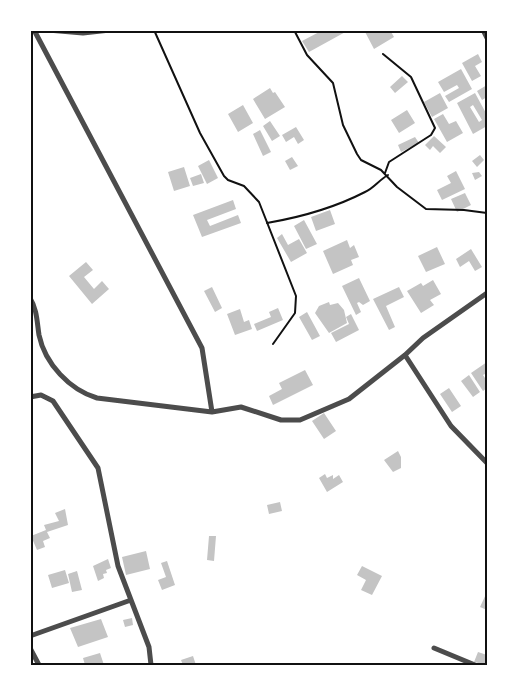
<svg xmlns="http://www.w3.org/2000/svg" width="517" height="695" font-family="Mulish,sans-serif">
<rect width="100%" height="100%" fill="#fff"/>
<!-- building -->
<path fill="#c4c4c4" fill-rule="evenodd" d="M323 30H349L309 52 302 41Z
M364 30H390L394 37 374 49Z
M478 54 482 62 475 66 481 76 472 81 462 63Z
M461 69 472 89 449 102 445 96 459 88 457 85 444 92 438 82Z
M402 76 408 82 395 93 390 87Z
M487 85V97L482 100 477 91Z
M270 88 273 93 275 92 285 107 265 119 253 99Z
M440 93 448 108 432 117 424 102Z
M475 93 487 115V126L473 134 457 103ZM473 105 482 120 479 122 470 107Z
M243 105 253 123 238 132 228 114Z
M407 110 415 123 399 133 391 120Z
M443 114 449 124 456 121 463 133 447 142 434 119Z
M270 121 280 136 272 141 263 126Z
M296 127 304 140 298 144 294 137 286 142 282 135Z
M260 130 271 152 263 156 253 134Z
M434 136 446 147 440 153 433 146 430 150 425 145Z
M415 137 419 143 401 152 398 145Z
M480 155 484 160 477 167 472 161Z
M292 157 298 166 290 170 285 161Z
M209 160 218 178 207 184 198 166Z
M184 167 190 186 174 191 168 172Z
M456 171 465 189 442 200 437 190 451 183 447 176Z
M479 172 482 176 475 180 472 173Z
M201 174 204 183 193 186 190 178Z
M465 193 471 205 457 212 451 199Z
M233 200 236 209 207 220 210 226 238 215 241 223 202 237 193 215Z
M330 210 335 224 316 231 311 217Z
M304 220 317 244 306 249 294 226Z
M282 234 288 245 299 239 307 253 291 262 277 238Z
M347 240 350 248 354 245 359 257 351 260 353 265 333 274 323 251Z
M437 247 445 264 426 272 418 256Z
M471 249 482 267 475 271 469 261 460 267 456 259Z
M86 262 93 270 84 277 94 289 102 281 109 289 92 304 69 276Z
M359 278 370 301 363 305 359 302 357 303 361 312 356 315 342 286Z
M433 280 441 294 430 300 434 305 421 313 407 291 421 283 423 286Z
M212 287 222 308 215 312 204 291Z
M399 287 404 297 386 306 395 327 389 330 373 299Z
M329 302 330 305 338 303 344 310 347 323 329 333 315 313 319 306Z
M278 308 283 320 257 331 254 324 271 317 269 312Z
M240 309 244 322 249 320 252 329 235 335 227 314Z
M307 312 320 336 312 340 299 317Z
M351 314 359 330 336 342 331 333 349 324 346 317Z
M487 362V373L483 375 487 381V388L483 391 471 373Z
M305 370 313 385 273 405 269 396 282 389 279 383Z
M469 375 480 392 473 397 461 381Z
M449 388 461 406 452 412 440 394Z
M324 413 336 431 324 439 312 421Z
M398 451 401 457V468L393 472 384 460Z
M325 474 327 478 333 475V479L339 475 343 482 327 492 319 478Z
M280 502 282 511 269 514 267 505Z
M65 509 68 525 47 532 50 538 43 541 45 547 37 550 31 536 46 530 44 525 59 521 55 513Z
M209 536H216L214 561 207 560Z
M146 551 150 569 126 575 122 557Z
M108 559 111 568 106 570 107 573 103 574 104 578 98 581 93 566Z
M167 561 175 585 162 590 158 580 166 577 161 563Z
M362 566 382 576 372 595 361 590 366 580 357 575Z
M65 570 69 583 52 588 48 575Z
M77 571 82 590 72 592 68 574Z
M487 592V610L480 607Z
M132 618 133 625 125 627 123 620Z
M101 619 108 637 78 647 70 628Z
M478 652 487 655V665L474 662Z
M100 653 104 665H85L83 658Z
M193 656 196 665H183L181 660Z"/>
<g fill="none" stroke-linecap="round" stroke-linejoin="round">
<!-- path -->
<path stroke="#111" stroke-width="2" d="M154 30 200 133 224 176 228 180 244 186 259 202 296 296 295 313 273 344
M294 30 307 55 333 83 343 125 357 154 361 160 381 170 397 187 426 209 464 210 487 213
M383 54 411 77 435 128 431 135 389 162 385 173
M267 223C302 217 334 208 365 192 374 188 379 180 388 175"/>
<!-- minor -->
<path stroke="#4c4c4c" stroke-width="5" d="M34 30 202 348 212 412
M48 30 83 33 110 30
M483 30 487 38
M30 298C37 309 37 322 39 335 45 364 70 390 97 398L212 412 241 407 281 420H300L349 399 405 355 423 338 487 293
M405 355 451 426 487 463
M30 397 41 395 53 401 98 468 118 566 149 647 151 665
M30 636 131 600
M30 648 39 665
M434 648 475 665"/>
</g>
<!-- border -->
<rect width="517" height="695" fill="none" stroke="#ffffff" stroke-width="63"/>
<rect x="32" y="32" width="454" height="632" fill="none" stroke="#111" stroke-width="2"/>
</svg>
